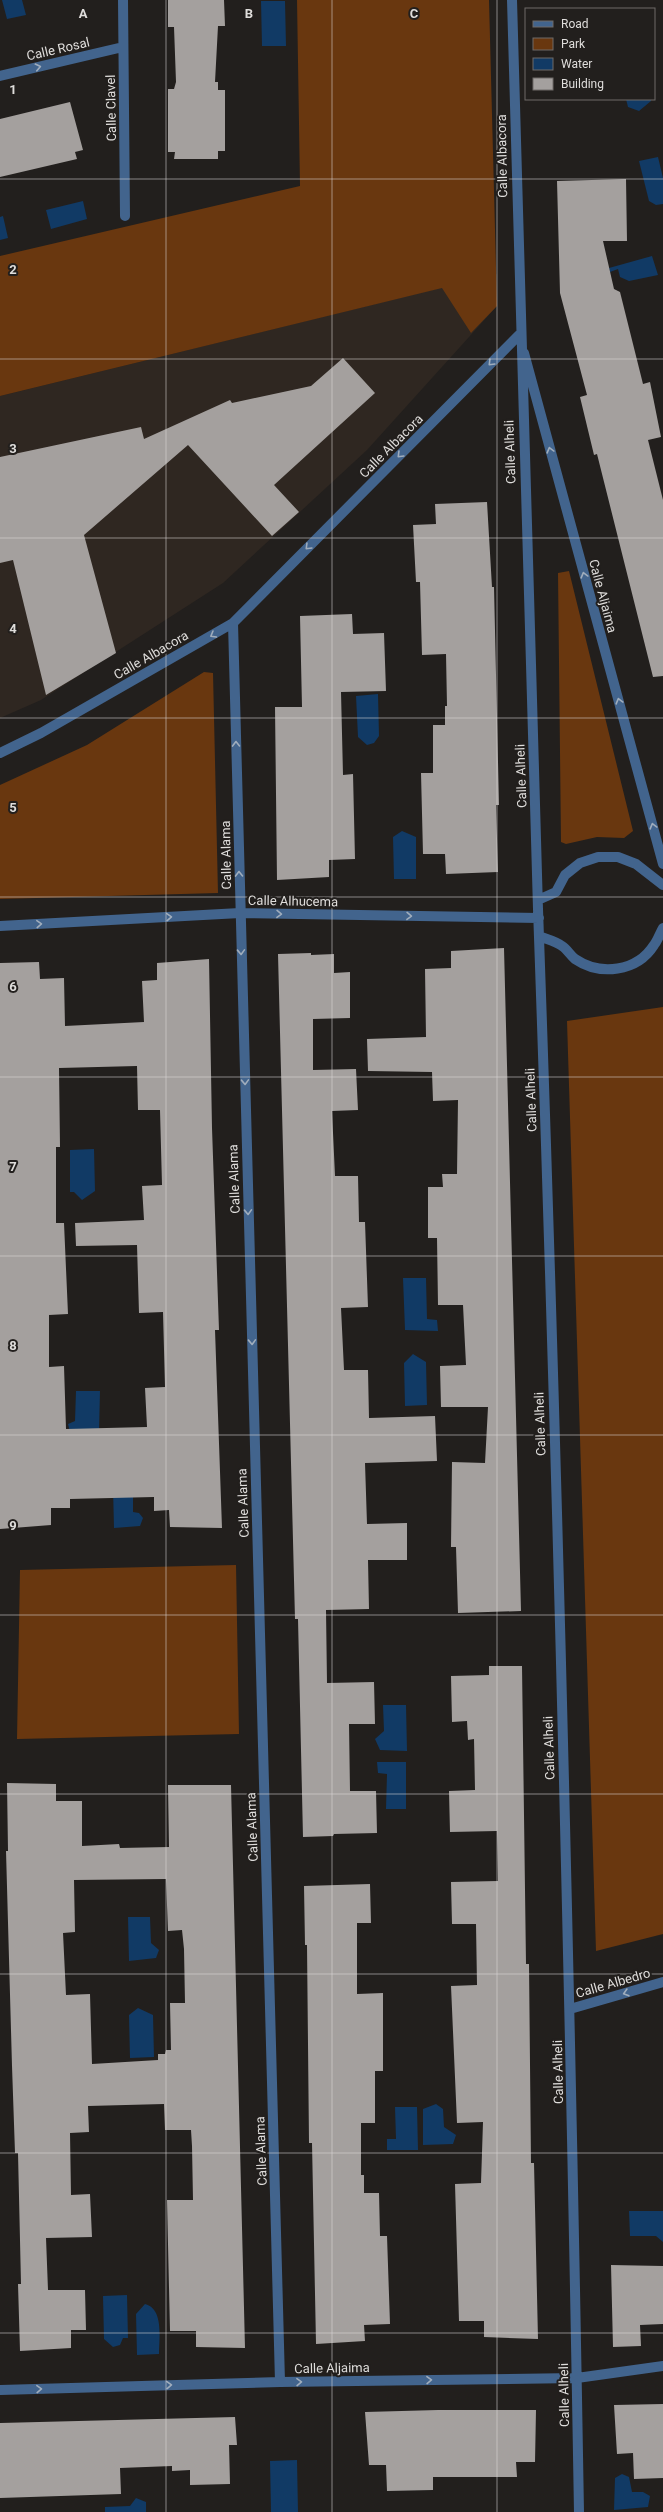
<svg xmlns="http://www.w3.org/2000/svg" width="663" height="2512" font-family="Roboto,sans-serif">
<rect width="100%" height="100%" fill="#221f1d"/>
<!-- built -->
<path fill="#2f2721" d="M497 274V306L367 450 223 583 41 700 0 718V396Z"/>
<!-- green -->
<path fill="#69370f" d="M297 0H489L497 306 471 333 442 288 0 396V256L300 186Z
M569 571 633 831 624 838 597 837 566 844 561 842 558 573Z
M204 672 213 673 218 893 0 899V785L87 745Z
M663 1007V1934L596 1951 567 1021Z
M236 1565 239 1734 17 1739 20 1570Z"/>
<!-- water -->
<path fill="#113a65" d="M2 0H22L26 15 7 19Z
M261 1H285L286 46H262Z
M626 99H651V101L639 111 628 107Z
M658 157 663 178V204L656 205 649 201 639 161Z
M83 201 87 219 51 229 46 210Z
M3 216 8 238 0 240V217Z
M652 256 658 275 629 281 620 277 618 269 610 272 609 268Z
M378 694 379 736 374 743 367 745 358 737 356 696Z
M402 831 416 837V879H394L393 837Z
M94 1149 95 1191 82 1200 74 1192H70V1150Z
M403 1278H426L427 1319 437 1320 438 1331 405 1330Z
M413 1354 426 1362 427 1405 405 1406 404 1363Z
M76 1391H100L99 1433 70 1432 68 1424 75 1421Z
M133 1486V1512L139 1513 143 1518 140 1526 114 1528 113 1487Z
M383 1705H406L407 1751 380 1750 375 1739 384 1731Z
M377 1762H406V1809H386L387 1774 378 1773Z
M128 1917H150L151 1943 159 1950 156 1958 129 1961Z
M138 2008 153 2015 154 2057 130 2058 129 2015Z
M436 2104 443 2109 444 2127 456 2135 453 2144 423 2145V2109Z
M395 2107H417L418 2150H387V2139H396Z
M629 2211H663V2242L656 2236H630Z
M127 2295 128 2338H123L120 2345 113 2347 104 2339 103 2296Z
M145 2304C164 2309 159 2338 159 2354L137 2355 136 2314Z
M297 2460 298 2512H271L270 2461Z
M622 2474 629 2477 632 2492H643L650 2496 648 2507 614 2510 615 2478Z
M136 2498 146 2502V2512H105V2507L130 2506Z"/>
<!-- building -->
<path fill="#a4a09e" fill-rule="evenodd" d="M168 0H224L225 26H218L215 82H218V90H225V151H218V159H174L175 152H168V89H174L176 82 174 27H168Z
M70 102 83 150 75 152 77 159 0 177V119Z
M626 179 627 241H603L614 289 620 292 643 384 650 382 661 437 648 440 663 500V676L653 677 597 454 594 455 580 397 587 395 560 293 557 181Z
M343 358 375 393 274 485 299 512 272 536 188 445 84 535 116 653 46 695 13 560 0 563V457L141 427 144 439 230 400 232 403 311 386Z
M487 502 492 587H494L499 805H496L498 872 446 874 445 854H423L421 773H433V725H445V706H447L446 654 422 655 420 582H416L413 525 436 524 435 504Z
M352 614 353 634 384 633 386 691 341 692 343 775 353 774 355 859 329 860V877L277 880 275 707H302L300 616Z
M504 948 521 1611 458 1613 456 1547H451L452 1462 485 1463 488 1407H441L440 1366 466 1365 463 1305H438L437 1238H428V1187H443L442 1174H457L458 1100 433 1101 432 1072 368 1071 367 1039 426 1037 425 969 451 968V951Z
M311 953V955L334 954V973L350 972V1018L313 1019V1070L356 1069 358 1110 332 1111 335 1176H358L359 1222H365L368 1307 341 1308 344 1370H368L369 1418 435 1416 437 1461 365 1463 367 1524 407 1523V1560H368L369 1609 326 1610 327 1683 374 1682 375 1724H349L350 1791H376L377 1833 334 1834 333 1836 303 1837 298 1619H295L278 954Z
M209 959 212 1128 219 1330H215L222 1528 170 1527 169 1510 154 1511V1497L70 1499V1508H51V1525L0 1529V963L39 962 40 979 64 978 65 1026 144 1022 142 981 157 980V963ZM137 1066 138 1110H160L162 1185 142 1186 144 1220 75 1223 76 1246 137 1245 139 1313 163 1312 165 1387 145 1388 147 1427 66 1429 64 1366 49 1367V1315L68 1314 64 1223H56V1147H60L59 1068Z
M489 1666H522L526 1964H529L531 2163H534L538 2339 484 2337V2321H459L455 2184 481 2183 483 2122 457 2123 451 1986 477 1985 476 1924H452L451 1882 498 1881 497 1831 450 1832 449 1791 475 1790 474 1739 468 1740 467 1721 452 1722 451 1676 489 1675Z
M7 1783 56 1784V1801H82V1846L119 1844 120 1848 169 1847 168 1785H231L245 2348 196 2347V2331H170L167 2200H193L192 2146 191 2130H165L164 2104 88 2106 89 2132 70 2133 71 2195 90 2194 92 2237 46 2238 48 2290H85L86 2330H71V2348L20 2351 18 2284H21L18 2153H15L12 2066 6 1851H8ZM166 1879 168 1931 182 1930 184 1949 185 2003H170L171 2050H166L165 2054H158V2060L92 2064 90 1994 66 1995 63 1933 75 1932 74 1880Z
M370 1884 371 1923H357V1994L383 1993V2071H375V2123H361V2175H364V2193H379L380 2236H387L390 2324 364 2325 365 2341 316 2344 312 2143H309L307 1945H305L304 1886Z
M611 2265 663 2266V2324L640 2325 641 2346 613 2347Z
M663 2404V2478L634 2479 633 2453 617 2454 614 2405Z
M438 2410H536L535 2462H516L517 2477H433V2490L387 2491 386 2465H369L365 2412Z
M235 2417 237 2445H229L230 2484 190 2485V2470L172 2471V2466L120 2468 121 2494 0 2498V2423Z"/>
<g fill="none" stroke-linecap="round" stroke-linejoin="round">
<!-- street -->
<path stroke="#42648d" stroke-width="10" d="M123 0 125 216
M512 0C518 303 528 606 538 909 557 1443 570 1978 579 2512
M0 76 123 47
M524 353 663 864
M233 623 280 2382
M0 753 41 733 233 623 519 335
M538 900 556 892 565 875 580 863 598 857H618L636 864 663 885
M0 926 240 913 539 918
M539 936C546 939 556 941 562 946 567 949 570 955 575 959 600 976 637 972 654 945 658 940 660 933 663 928
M570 2009 663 1982
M0 2390 280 2382 577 2378 663 2366"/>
</g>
<!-- one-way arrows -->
<defs><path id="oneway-chevron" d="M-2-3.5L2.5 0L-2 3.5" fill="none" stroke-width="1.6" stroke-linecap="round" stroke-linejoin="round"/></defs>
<g stroke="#a0adbc">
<use href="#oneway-chevron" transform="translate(38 67) rotate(-13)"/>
<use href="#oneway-chevron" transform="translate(491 363) rotate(135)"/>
<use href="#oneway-chevron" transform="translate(550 450) rotate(-105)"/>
<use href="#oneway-chevron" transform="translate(400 455) rotate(135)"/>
<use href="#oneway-chevron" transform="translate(308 547) rotate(135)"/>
<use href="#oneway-chevron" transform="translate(584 575) rotate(-105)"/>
<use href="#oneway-chevron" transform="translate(213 635) rotate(150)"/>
<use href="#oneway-chevron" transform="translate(619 701) rotate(-105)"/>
<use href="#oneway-chevron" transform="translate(236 744) rotate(-91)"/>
<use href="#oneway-chevron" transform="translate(653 826) rotate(-105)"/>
<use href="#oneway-chevron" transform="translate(239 874) rotate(-91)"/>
<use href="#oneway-chevron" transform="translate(279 914) rotate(1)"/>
<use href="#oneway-chevron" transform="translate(409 916) rotate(1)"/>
<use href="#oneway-chevron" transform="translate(169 917) rotate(-3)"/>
<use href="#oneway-chevron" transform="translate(39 924) rotate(-3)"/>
<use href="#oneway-chevron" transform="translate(241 952) rotate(88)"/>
<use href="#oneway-chevron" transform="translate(245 1082) rotate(88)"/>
<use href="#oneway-chevron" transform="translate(248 1212) rotate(88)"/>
<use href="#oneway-chevron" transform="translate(252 1342) rotate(88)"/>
<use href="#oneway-chevron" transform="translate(626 1993) rotate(164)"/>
<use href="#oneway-chevron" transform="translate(429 2380) rotate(-1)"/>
<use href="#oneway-chevron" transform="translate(299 2382) rotate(-1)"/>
<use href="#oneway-chevron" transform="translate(169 2385) rotate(-2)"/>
<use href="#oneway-chevron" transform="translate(39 2389) rotate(-2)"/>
</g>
<!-- grid -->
<path fill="none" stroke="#dfdddb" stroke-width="1" stroke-opacity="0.55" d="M166 0V2512M332 0V2512M497 0V2512M0 179H663M0 359H663M0 538H663M0 718H663M0 897H663M0 1077H663M0 1256H663M0 1435H663M0 1615H663M0 1794H663M0 1974H663M0 2153H663M0 2333H663"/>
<g text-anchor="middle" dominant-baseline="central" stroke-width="4" stroke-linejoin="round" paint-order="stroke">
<!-- street labels -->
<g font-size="13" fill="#dfdddb" stroke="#221f1d">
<text transform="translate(58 49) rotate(-13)">Calle Rosal</text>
<text transform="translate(111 108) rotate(-91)">Calle Clavel</text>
<text transform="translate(502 156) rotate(-91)">Calle Albacora</text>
<text transform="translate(391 446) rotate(-45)">Calle Albacora</text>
<text transform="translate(510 452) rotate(-92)">Calle Alheli</text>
<text transform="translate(603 596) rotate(75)">Calle Aljaima</text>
<text transform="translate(151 655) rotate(-30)">Calle Albacora</text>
<text transform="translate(521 776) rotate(-92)">Calle Alheli</text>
<text transform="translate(226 855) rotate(-91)">Calle Alama</text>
<text transform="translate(293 901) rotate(1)">Calle Alhucema</text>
<text transform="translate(531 1100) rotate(-92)">Calle Alheli</text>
<text transform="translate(234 1179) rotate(-92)">Calle Alama</text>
<text transform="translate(540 1424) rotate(-92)">Calle Alheli</text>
<text transform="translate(243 1503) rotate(-92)">Calle Alama</text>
<text transform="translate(549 1748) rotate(-92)">Calle Alheli</text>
<text transform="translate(252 1827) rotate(-92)">Calle Alama</text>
<text transform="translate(613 1983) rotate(-16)">Calle Albedro</text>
<text transform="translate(558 2072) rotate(-91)">Calle Alheli</text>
<text transform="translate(261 2151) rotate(-92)">Calle Alama</text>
<text transform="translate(332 2368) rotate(-1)">Calle Aljaima</text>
<text transform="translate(564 2395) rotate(-91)">Calle Alheli</text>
</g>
</g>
<g font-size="13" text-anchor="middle" font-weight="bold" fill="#dfdddb" stroke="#221f1d" stroke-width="4" stroke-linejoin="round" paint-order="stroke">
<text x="83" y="18">A</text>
<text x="249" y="18">B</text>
<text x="414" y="18">C</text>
<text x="13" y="94">1</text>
<text x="13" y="274">2</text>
<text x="13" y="453">3</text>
<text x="13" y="633">4</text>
<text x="13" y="812">5</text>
<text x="13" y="991">6</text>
<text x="13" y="1171">7</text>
<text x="13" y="1350">8</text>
<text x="13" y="1530">9</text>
</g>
<!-- legend -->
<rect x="525" y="8" width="130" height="92" fill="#221f1d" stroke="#6e6b69"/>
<rect x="533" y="21" width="20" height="6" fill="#42648d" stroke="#6e6b69"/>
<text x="561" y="28" font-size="12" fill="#dfdddb">Road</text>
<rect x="533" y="38" width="20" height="12" fill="#69370f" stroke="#6e6b69"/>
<text x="561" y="48" font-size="12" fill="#dfdddb">Park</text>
<rect x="533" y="58" width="20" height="12" fill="#113a65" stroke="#6e6b69"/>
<text x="561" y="68" font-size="12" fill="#dfdddb">Water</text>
<rect x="533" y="78" width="20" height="12" fill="#a4a09e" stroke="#6e6b69"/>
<text x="561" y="88" font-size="12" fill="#dfdddb">Building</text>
</svg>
